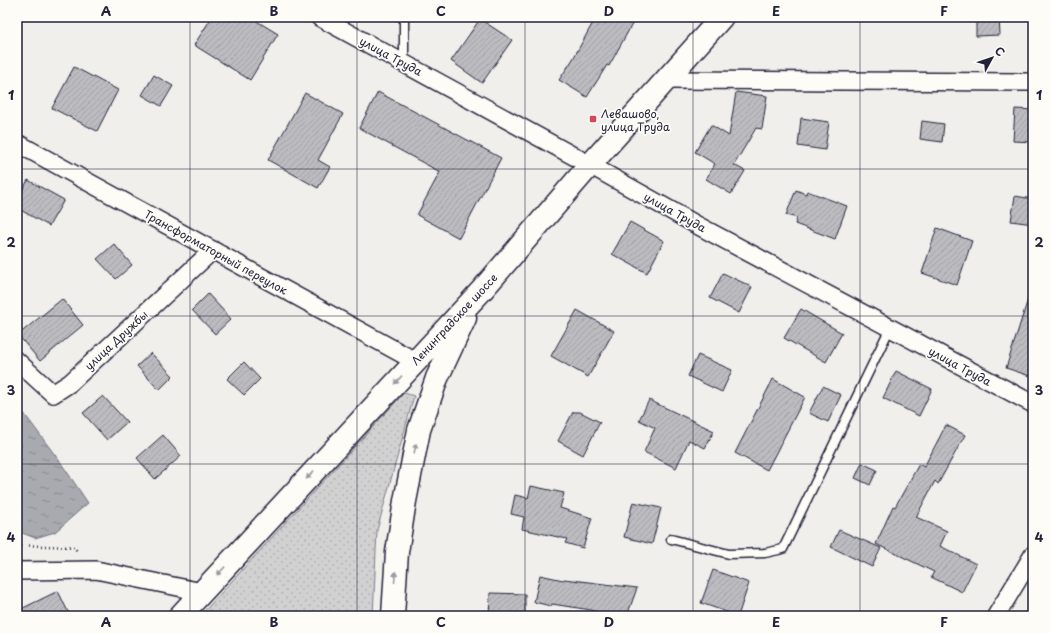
<svg xmlns="http://www.w3.org/2000/svg" width="1050" height="633" font-family="'Playpen Sans',sans-serif">
<defs>
<pattern id="grass-dots" width="8" height="8" patternUnits="userSpaceOnUse"><rect width="8" height="8" fill="#d2d1d1"/><path d="M2 2h.1M6 6h.1" fill="none" stroke="#b4b3b4" stroke-width="1.8" stroke-linecap="round"/></pattern>
<pattern id="water-ripples" width="26" height="14" patternUnits="userSpaceOnUse"><rect width="26" height="14" fill="#a9a9b0"/><path d="M2 4q2-2 4 0t4 0M15 11q2-2 4 0t4 0" fill="none" stroke="#898990"/></pattern>
<pattern id="building-hatch" width="6" height="6" patternUnits="userSpaceOnUse"><rect width="6" height="6" fill="#bcbcc0"/><path d="M-1 1l2-2M0 6l6-6M5 7l2-2" fill="none" stroke="#a1a1a6"/></pattern>
</defs>
<rect width="100%" height="100%" fill="#f0efec"/>
<filter id="ink" filterUnits="userSpaceOnUse"><feTurbulence type="fractalNoise" baseFrequency=".025" numOctaves="2"/><feDisplacementMap in="SourceGraphic" scale="8" xChannelSelector="R" yChannelSelector="G"/><feConvolveMatrix kernelMatrix="1 2 1 2 8 2 1 2 1" color-interpolation-filters="sRGB"/></filter>
<g filter="url(#ink)">
<!-- grass -->
<path fill="url(#grass-dots)" stroke="#7a7a86" d="M404 393 414 396 377 530 373 616H200Z"/>
<!-- water -->
<path fill="url(#water-ripples)" stroke="#737381" d="M17 404 61 463 88 503 55 532 35 538 17 531Z"/>
<!-- building -->
<path fill="url(#building-hatch)" stroke="#22223b" d="M212 17H250L278 34 250 80 194 45Z
M596 17H636L609 66 607 65 587 97 559 80 573 59Z
M976 17H999L1000 35 976 36Z
M480 19 512 40 482 83 451 61Z
M74 67 118 90 97 131 52 108Z
M154 75 173 86 161 106 142 95Z
M378 92 501 158 459 238 417 215 440 172 359 128Z
M736 92 767 96 762 129 756 128 734 165 745 171 731 194 706 179 715 164 695 152 711 125 729 136Z
M305 93 343 114 318 160 330 167 318 188 268 160Z
M1015 109 1033 110V142L1013 141Z
M801 118 829 122 825 150 798 146Z
M922 121 944 124 942 142 920 139Z
M28 180 64 200 49 226 17 208V200Z
M796 190 806 194 807 191 847 206 835 239 795 224 797 218 786 215Z
M1015 196 1033 199V224L1011 221Z
M630 222 664 241 647 273 612 254Z
M937 228 972 241 957 285 922 273Z
M114 244 132 265 116 279 97 259Z
M723 273 752 287 739 313 710 298Z
M208 294 231 319 215 334 192 310Z
M1029 296H1033V377L1006 368Z
M62 299 83 325 40 361 18 335Z
M801 309 842 333 826 362 784 338Z
M577 310 614 331 588 377 551 356Z
M151 353 173 376 159 390 137 366Z
M698 355 732 370 722 392 688 376Z
M244 362 260 379 244 395 227 379Z
M896 371 932 389 919 416 883 398Z
M773 379 805 397 767 470 735 453Z
M823 386 841 395 828 422 809 413Z
M103 396 127 422 107 440 83 413Z
M649 400 714 431 705 448 689 440 676 468 644 452 655 428 639 420Z
M573 412H580L600 422 583 455 558 441Z
M946 425 965 435 938 484 935 481 916 517 947 531 940 546 976 564 962 592 931 577 934 572 876 544 893 506 895 507 919 464 924 467Z
M163 435 181 456 155 479 137 458Z
M862 463 877 470 870 485 855 478Z
M531 486 564 493 560 508 592 518 583 548 565 543 567 539 522 529 524 517 511 514 515 495 528 498Z
M633 502 661 508 652 544 624 537Z
M839 530 881 548 872 567 831 547Z
M713 570 749 583 738 616 701 603Z
M540 575 563 580 564 579 637 588 627 616H610L591 610 552 604 551 606 534 602Z
M58 591 70 616H17V611Z
M490 593 525 594V616H489Z"/>
<g fill="none" stroke-linecap="round" stroke-linejoin="round">
<!-- lane casing -->
<g stroke="#22223b" stroke-width="11">
<path id="lane" d="M404 62V17
M671 539 729 554 765 553 783 549 890 328"/>
</g>
<!-- street casing -->
<g stroke="#22223b" stroke-width="20">
<path id="street" d="M319 17 590 165 695 224 1033 404
M666 80 1033 82
M17 143 415 361
M17 361 53 394 70 383 213 250
M17 571 96 570 202 592
M996 616 1033 555"/>
</g>
<!-- secondary casing -->
<g stroke="#22223b" stroke-width="25">
<path id="secondary" d="M180 616 482 290 590 165 722 17
M393 616 397 552 405 501 419 430 437 378 465 318"/>
</g>
<!-- path -->
<path stroke="#22223b" stroke-width="2.5" stroke-dasharray="1 3" stroke-linecap="butt" d="M17 545 74 547 77 551"/>
<!-- lane -->
<use href="#lane" stroke="#fdfcf7" stroke-width="8"/>
<!-- street -->
<use href="#street" stroke="#fdfcf7" stroke-width="17"/>
<!-- secondary -->
<use href="#secondary" stroke="#fdfcf7" stroke-width="22"/>
</g>
<!-- one-way arrows -->
<defs><path id="oneway-solid" d="M-6-.8H1V-3.2L6.5 0L1 3.2V.8H-6Z"/></defs>
<g fill="#9a9aa2">
<use href="#oneway-solid" transform="translate(398 380) rotate(133)"/>
<use href="#oneway-solid" transform="translate(415 449) rotate(-78)"/>
<use href="#oneway-solid" transform="translate(310 475) rotate(133)"/>
<use href="#oneway-solid" transform="translate(221 571) rotate(133)"/>
<use href="#oneway-solid" transform="translate(395 577) rotate(-85)"/>
</g>
</g>
<!-- grid -->
<path fill="none" stroke="#22223b" stroke-width="1" stroke-opacity="0.55" d="M190 17V616M357 17V616M525 17V616M693 17V616M860 17V616M17 169H1033M17 316H1033M17 464H1033"/>
<!-- markers -->
<rect fill="#d1495b" stroke="#fdfcf7" stroke-width="1.5" x="589" y="115" width="8" height="8" rx="2"/>
<g text-anchor="middle" dominant-baseline="central" stroke-width="3.5" stroke-linejoin="round" paint-order="stroke">
<!-- street labels -->
<g font-size="11" fill="#22223b" stroke="#fdfcf7">
<text transform="translate(391 56) rotate(28)">улица Труда</text>
<text transform="translate(675 212) rotate(29)">улица Труда</text>
<text transform="translate(216 252) rotate(29)">Трансформаторный переулок</text>
<text transform="translate(454 319) rotate(-47)">Ленинградское шоссе</text>
<text transform="translate(116 340) rotate(-43)">улица Дружбы</text>
<text transform="translate(960 366) rotate(28)">улица Труда</text>
</g>
<!-- poi labels -->
<g font-size="11" fill="#22223b" stroke="#fdfcf7" text-anchor="start">
<text x="601" y="113">Левашово,<tspan x="601" dy="13">улица Труда</tspan></text>
</g>
</g>
<!-- margin -->
<rect width="1050" height="633" fill="none" stroke="#fdfcf7" stroke-width="44"/>
<!-- north arrow -->
<g transform="translate(992 58) rotate(50)" stroke="#fdfcf7" stroke-width="3" paint-order="stroke">
<path d="M0-3L7 15L0 10L-7 15Z" fill="#22223b"/>
<text y="-6" font-size="11" font-weight="bold" text-anchor="middle" fill="#22223b">С</text>
</g>
<rect x="22" y="22" width="1006" height="589" fill="none" stroke="#22223b" stroke-width="1.5"/>
<g font-size="13" text-anchor="middle" font-weight="bold" fill="#22223b">
<text x="106" y="16">A</text>
<text x="274" y="16">B</text>
<text x="441" y="16">C</text>
<text x="609" y="16">D</text>
<text x="776" y="16">E</text>
<text x="944" y="16">F</text>
<text x="11" y="100">1</text>
<text x="1039" y="100">1</text>
<text x="11" y="247">2</text>
<text x="1039" y="247">2</text>
<text x="11" y="395">3</text>
<text x="1039" y="395">3</text>
<text x="11" y="542">4</text>
<text x="1039" y="542">4</text>
<text x="106" y="627">A</text>
<text x="274" y="627">B</text>
<text x="441" y="627">C</text>
<text x="609" y="627">D</text>
<text x="776" y="627">E</text>
<text x="944" y="627">F</text>
</g>
</svg>
